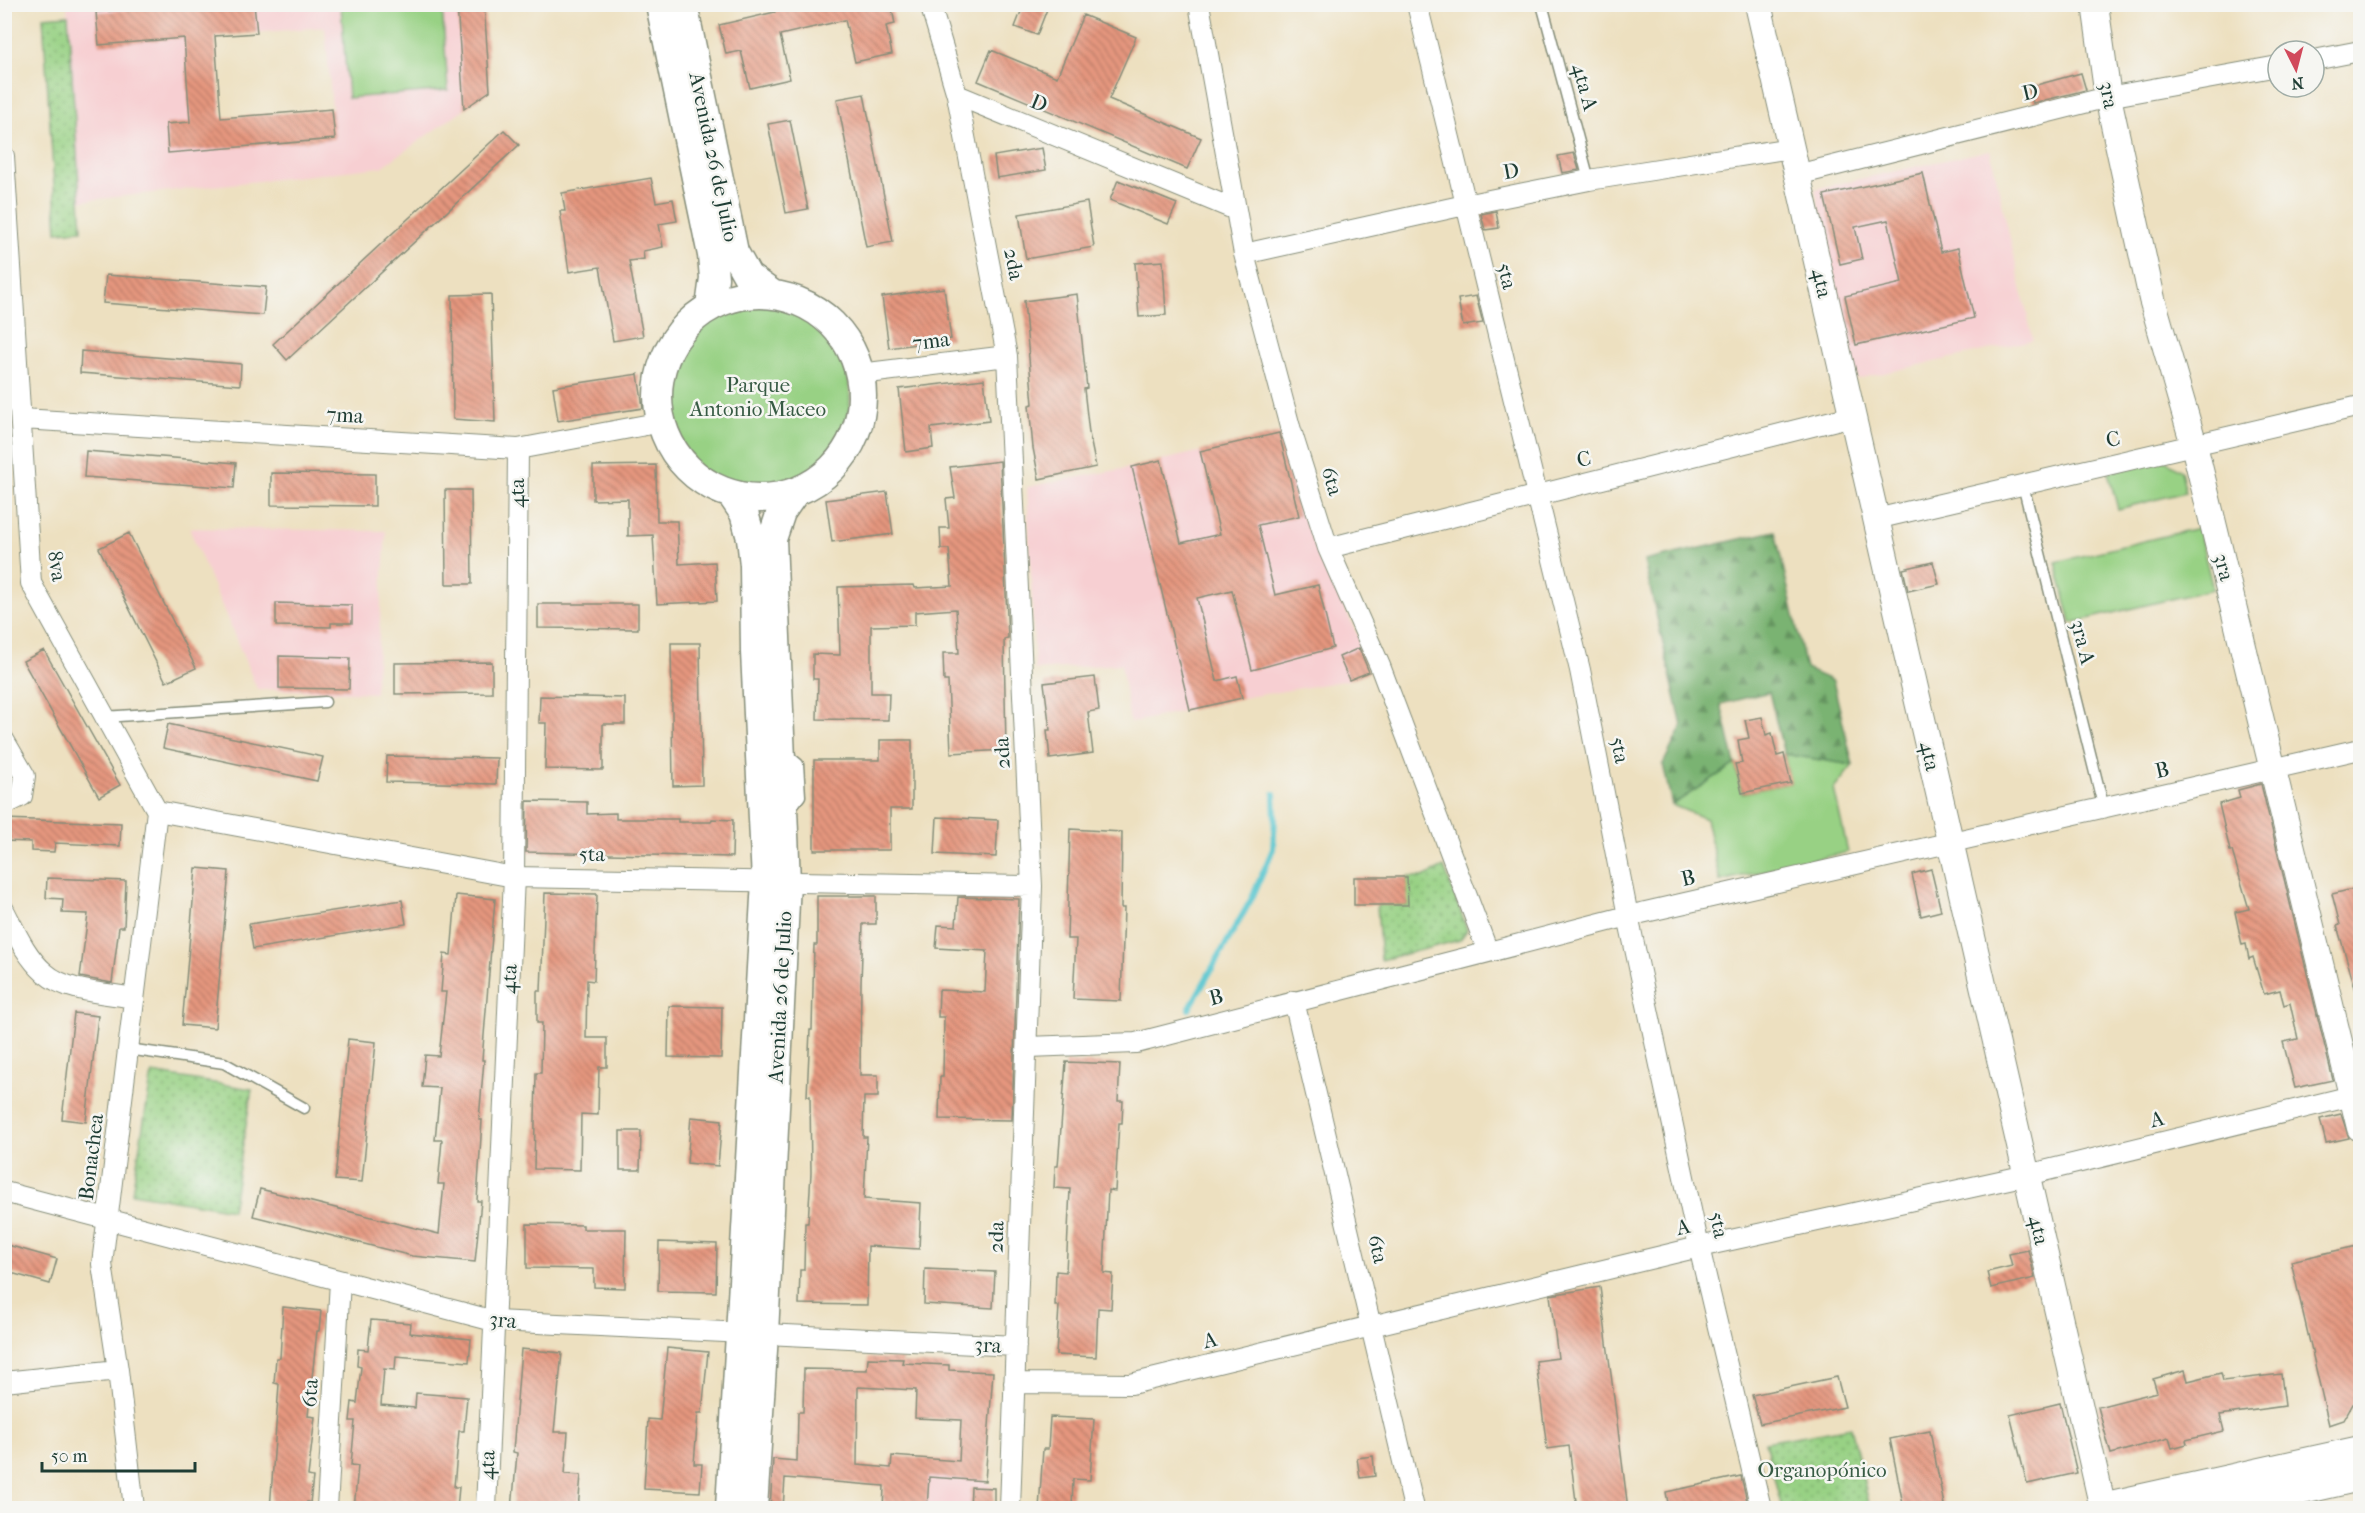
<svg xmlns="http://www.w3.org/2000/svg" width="2365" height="1513" font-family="'IM FELL French Canon',serif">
<defs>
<pattern id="forest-firs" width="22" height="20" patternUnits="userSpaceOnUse" patternTransform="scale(1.5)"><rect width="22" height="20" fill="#7ab372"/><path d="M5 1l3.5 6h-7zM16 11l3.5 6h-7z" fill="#63935e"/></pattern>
<pattern id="garden-dots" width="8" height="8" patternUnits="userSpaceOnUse" patternTransform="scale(1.5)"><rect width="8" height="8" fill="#98d184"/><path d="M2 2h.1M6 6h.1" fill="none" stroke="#7bab6d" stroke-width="1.8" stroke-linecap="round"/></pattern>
<pattern id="building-back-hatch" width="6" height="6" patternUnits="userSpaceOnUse" patternTransform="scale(1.5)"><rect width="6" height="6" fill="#e5967e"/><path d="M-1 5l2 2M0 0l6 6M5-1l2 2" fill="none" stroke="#b97c68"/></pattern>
</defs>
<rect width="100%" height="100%" fill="#f6f6f2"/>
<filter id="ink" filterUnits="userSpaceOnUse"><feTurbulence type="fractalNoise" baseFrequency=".0167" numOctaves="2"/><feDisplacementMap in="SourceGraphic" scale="12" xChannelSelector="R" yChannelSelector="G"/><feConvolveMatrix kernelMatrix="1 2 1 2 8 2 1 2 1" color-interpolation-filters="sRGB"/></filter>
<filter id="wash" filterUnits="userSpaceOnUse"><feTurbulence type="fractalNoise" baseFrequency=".008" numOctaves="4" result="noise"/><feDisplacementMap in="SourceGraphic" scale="24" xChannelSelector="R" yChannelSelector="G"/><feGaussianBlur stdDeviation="1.35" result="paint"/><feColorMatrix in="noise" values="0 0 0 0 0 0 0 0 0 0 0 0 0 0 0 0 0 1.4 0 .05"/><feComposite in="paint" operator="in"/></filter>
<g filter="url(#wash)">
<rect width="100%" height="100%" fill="#ede0c0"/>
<!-- built -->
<path fill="#f7cfd2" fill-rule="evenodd" d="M67 5H457L464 109 382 167 81 201ZM325 27 332 109 222 118 215 36Z
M1990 150 2033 340 1857 379 1815 189Z
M1281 433 1322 560 1363 647 1340 657 1349 680 1242 698 1130 723 1121 664 1035 670 1027 487 1132 467Z
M189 528 386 531 375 693 257 689Z
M892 1456 987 1463 985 1481 994 1488V1508H883L884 1486 785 1478 783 1508H765L769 1458 890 1468Z"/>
<!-- green -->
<path fill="#98d184" stroke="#5c875c" stroke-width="1.5" d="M362 5H442L448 90 348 98 341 6Z
M666 397a92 92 0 1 1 184 0a92 92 0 1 1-184 0Z
M2164 459 2181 471 2186 492 2118 509 2108 472Z
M2198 528 2213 589 2071 623 2056 562Z
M1784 754 1853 765 1834 789 1848 852 1720 881 1706 819 1672 805 1735 764 1742 793 1790 783Z"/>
<!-- forest -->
<path fill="url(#forest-firs)" stroke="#4c7853" stroke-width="1.5" d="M1775 531 1806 669 1833 681 1853 765 1784 754 1769 692 1721 704 1735 764 1672 805 1663 764 1682 726 1644 561Z"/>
<!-- garden -->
<path fill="url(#garden-dots)" stroke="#5c875c" stroke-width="1.5" d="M68 15 82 230 57 232 43 17Z
M1444 867 1467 930 1460 940 1381 960 1377 905H1407V877H1423Z
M152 1073 252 1089 232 1210 132 1193Z
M1851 1427 1870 1508H1782L1765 1442Z"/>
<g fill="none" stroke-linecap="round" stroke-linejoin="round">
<!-- stream -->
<path stroke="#59c6cf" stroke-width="6" d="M1189 1009 1252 898 1273 849 1275 818 1274 794"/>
</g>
<g id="blocks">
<!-- building -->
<path fill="url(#building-back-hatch)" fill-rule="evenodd" d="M196 4H254L257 33 215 36 221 118 332 109 335 139 168 153 166 124 190 122 184 38 99 45 96 12Z
M457 4H484L490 91 464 109Z
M791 4H891L895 24 886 26 892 54 855 62 845 20 780 35 790 79 750 88 741 51 726 54 719 25 775 12 774 8Z
M1024 4H1049L1037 35 1015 27Z
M1083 15 1136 37 1109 99 1201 138 1187 169 978 81 991 50 1057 77Z
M2081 73 2086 90 2033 103 2029 87Z
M864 94 893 242 866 247 837 99Z
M790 120 808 209 786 213 768 124Z
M504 130 519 145 287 360 273 344Z
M1042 148 1046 170 997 178 994 156Z
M1574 153 1579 170 1562 173 1558 156Z
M1923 173 1941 252 1958 248 1974 318 1856 345 1845 296 1902 283 1888 220 1855 227 1862 259 1840 264 1824 195Z
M651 178 656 202 673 199 677 221 659 224 663 247 643 251 644 259 629 261 643 336 613 341 600 267 569 272 560 211H565L562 193Z
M1118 180 1177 204 1168 224 1110 200Z
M1087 202 1094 247 1026 259 1019 214Z
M1496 211 1499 228 1485 230 1481 214Z
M1163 261 1166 315 1139 317 1135 263Z
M106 275 266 287 263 315 103 303Z
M944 288 951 339 889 348 882 297Z
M491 294 495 422 453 419 452 295Z
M1077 294 1087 388 1084 389 1089 433 1096 467 1039 479 1033 448 1029 405 1033 404 1024 301Z
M1476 296 1483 323 1463 326 1458 299Z
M81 351 241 364 240 385 80 373Z
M638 374 643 408 558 421 553 387Z
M984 379 989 421 931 428 933 448 906 452 899 389Z
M1279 433 1299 516 1258 525 1275 595 1318 585 1333 648 1252 670 1232 590 1197 598 1217 681 1237 676 1242 698 1190 710 1132 467 1161 460 1181 543 1220 534 1200 451Z
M86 451 236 463 234 488 84 477Z
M1000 461 1008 638 1004 639 1006 750 951 753 948 681H944L943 653H959L956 609 915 612V625L871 626V693H889L888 720 817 719 818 679H813V654L840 655 838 587 914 585 915 588 952 586 949 549H941L940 528H949L946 499 955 498 950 467Z
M656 465 657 521H677L679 564 715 562 717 601 657 604 653 535 628 536V499L593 500V466Z
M271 473 375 474V506L271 505Z
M445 490H471L472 584H446Z
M887 492 893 534 832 542 826 500Z
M129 533 196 668 166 682 99 548Z
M1933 562 1939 584 1908 591 1903 569Z
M276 603 352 605V623H331V627L276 626Z
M538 604H638V629L538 628Z
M671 643H700L702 785 673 786Z
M1359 648 1369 672 1349 680 1339 657Z
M44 650 120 785 99 797 23 661Z
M279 656 350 658 349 689 279 688Z
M492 662V693L395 694V663Z
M1095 677 1099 710 1088 712 1093 753 1050 759 1047 730H1050L1044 683Z
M540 696 625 698V724H603V770L545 769 546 723H539Z
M1762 717 1766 735 1772 733 1777 756 1784 754 1791 783 1742 793 1735 764 1742 763 1738 740 1749 738 1745 720Z
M168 724 323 757 317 781 163 748Z
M880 740H912V809H890V850H814V760H880Z
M387 756 497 758 496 784 386 782Z
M2261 784 2333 1080 2295 1088 2283 1042 2298 1039 2290 1003 2284 1005 2280 990 2264 994 2253 957 2249 959 2246 944 2242 945 2235 912 2249 909 2232 851H2230L2219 804 2240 798 2238 790Z
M527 801 587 802V814L616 813V819H678V822H711L712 819 733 820 732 857 526 852Z
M937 817 998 820 996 857 935 854Z
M4 819 121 823 120 846 55 843 54 852 31 851V842L4 841Z
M1070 829 1122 832 1121 908H1124L1121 1001 1073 999 1076 939H1067Z
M196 868 229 871 215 1028 182 1025Z
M1931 869 1941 911 1921 916 1912 874Z
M1354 877H1407L1408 905H1354Z
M47 878 126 881 124 927H119L112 983 80 977 88 914 62 913 63 899 46 898Z
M2361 887V991H2356L2337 926 2340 925 2332 894Z
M545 893 597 894 594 981 587 980 586 1038H607V1067H599L598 1115 581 1114 580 1170 534 1169 536 1073H541L542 1023H537V991H541Z
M456 895 495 899 482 1060H484L479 1120H482L477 1201H481L475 1262 412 1256 253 1216 260 1189 439 1234 444 1184H438L442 1140H435L440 1088 422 1087 425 1055 439 1056 446 992H441L444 954 451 955Z
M817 896H876V924H863L861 983 860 1075H878V1097H864L863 1137H867L864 1199 921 1203 919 1249 868 1246 867 1305 799 1304 800 1270H804L805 1223H808L811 1173 810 1096H807L810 1030H812L814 945H817Z
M958 897 1019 899 1012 1120 939 1119 940 1077H943L944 1017H938L939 990 985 992 987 951 936 948 938 925 956 926Z
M402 900 406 924 253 949 249 924Z
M669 1006 722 1007 721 1058 668 1057Z
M74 1013 98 1016 86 1122 62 1119Z
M348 1039 376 1042 362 1182 335 1180Z
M1066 1062 1120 1064 1118 1101H1123L1122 1123H1119L1115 1191 1108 1190 1104 1273 1113 1274 1111 1309 1098 1308 1096 1357 1056 1355 1059 1306H1055L1056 1271 1066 1272 1070 1189 1054 1188 1055 1166H1058Z
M2341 1114 2349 1138 2326 1143 2320 1119Z
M691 1117 722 1120 718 1166 687 1163Z
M620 1131H641L640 1170H620Z
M527 1224 583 1225V1229H626L625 1288 594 1287V1269L527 1268Z
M659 1242 717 1244 716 1292 658 1291Z
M4 1244 57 1259 50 1284 4 1271Z
M2361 1245V1402L2353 1404 2344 1420 2329 1425 2291 1261Z
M2028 1250 2035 1278 1991 1288 1987 1272 2012 1266 2009 1254Z
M925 1269 995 1272 993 1308 924 1304Z
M1600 1287 1628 1509H1577L1569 1446 1547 1449 1536 1361 1558 1358 1550 1295Z
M283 1307 321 1311 319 1331H317L308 1416 315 1417 308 1476 313 1477 310 1503 307 1502 306 1509H270L279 1384 274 1383 276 1358H280Z
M371 1320 411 1323 410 1333 471 1339 469 1362 396 1356 395 1370 384 1369 381 1405 415 1408 416 1393 467 1397 464 1431H459L454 1487H459L457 1509 400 1506V1509H354L358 1466 351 1465 355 1421H350L352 1402 357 1403 361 1367 357 1366 358 1349 368 1350Z
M667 1348 708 1352 702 1413H698L694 1464H702L700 1492 644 1489 648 1419 660 1420Z
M521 1349 562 1353 554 1432H568L565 1474 581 1475 578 1509H512L517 1453 513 1452Z
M868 1358 903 1359 902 1363 949 1365V1370L993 1372 985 1481 929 1477 927 1509H883L884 1486 785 1478 783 1509H770L773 1459 797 1461 798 1412H803L804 1369 867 1370ZM858 1387 916 1390 915 1418 961 1420 959 1461 892 1456 891 1468 857 1465Z
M2185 1370 2188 1381 2221 1373 2223 1381 2281 1374 2285 1406 2220 1415 2224 1431 2186 1440 2187 1444 2172 1448 2169 1438 2111 1454 2098 1407 2157 1392 2153 1379Z
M1837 1377 1845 1407 1760 1424 1752 1395Z
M2060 1403 2077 1473 2027 1484 2010 1415Z
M1050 1417 1094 1419 1090 1480 1073 1479 1072 1509H1039L1043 1449H1048Z
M1930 1431 1944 1505 1927 1509H1904L1890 1439Z
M1373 1456 1375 1476 1360 1478 1357 1458Z
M1741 1476 1749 1509H1669L1666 1492Z
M971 1487 994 1488V1509H970Z"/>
</g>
</g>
<g filter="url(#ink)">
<use href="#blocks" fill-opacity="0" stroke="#868e7a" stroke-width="1.5"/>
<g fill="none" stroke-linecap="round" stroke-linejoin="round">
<!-- service casing -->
<g stroke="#868e7a" stroke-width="13">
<path id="service" d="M1542 4 1589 180
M2023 485 2104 809
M104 717 325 702
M786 754 798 764 800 796 789 810
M128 1049 224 1063 304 1108"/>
</g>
<!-- minor casing -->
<g stroke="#868e7a" stroke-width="22">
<path id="minor" d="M930 4 957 95 1007 356 1032 886 1010 1508
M1199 4 1244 254 1290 427 1328 548 1380 666 1488 952
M1417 4 1580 670 1628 916 1699 1247 1761 1508
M2314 60 2360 51
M957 95 1236 210
M4 156 31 583 157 811
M1797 175 2108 97 2278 66
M1244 254 1465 205 1589 180 1791 148
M860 374 1007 356
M22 419 518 449 662 422
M1876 519 2360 406
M1328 548 1852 416
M4 740 25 776 22 796 4 805
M157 811 514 877 1032 886
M4 910C15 931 26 957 45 973 66 992 107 993 134 998
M1294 1001 1414 1508
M1028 1047 1136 1043 1628 916 2360 749
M4 1192 494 1321 1016 1346
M4 1382 118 1370
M1014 1383 1131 1384 1699 1247 2027 1175 2360 1094
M134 1508 118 1370 102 1264 157 811
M327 1508 340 1281
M486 1508 514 877 518 449"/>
</g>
<!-- tertiary casing -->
<g stroke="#868e7a" stroke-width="28">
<path id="tertiary" d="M1758 4 2103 1508
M2095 4 2108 97 2152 299 2194 445 2360 1128"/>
</g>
<!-- secondary casing -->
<g stroke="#868e7a" stroke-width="31">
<path id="secondary" d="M660 4 712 255 714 278 710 307
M683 4 734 252 748 277 772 294
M658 396a102 102 0 1 1 204 0a102 102 0 1 1-204 0Z
M730 1508 766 881 755 652 754 565 751 538 744 513 731 494
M753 1508 764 1334 786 882 772 539 781 512 795 492"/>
</g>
<!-- primary casing -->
<g stroke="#868e7a" stroke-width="34">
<path id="primary" d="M2106 1508 2360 1452
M2215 1508 2360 1475"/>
</g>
<!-- service -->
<use href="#service" stroke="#fff" stroke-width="10"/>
<!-- minor -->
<use href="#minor" stroke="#fff" stroke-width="20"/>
<!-- tertiary -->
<use href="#tertiary" stroke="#fff" stroke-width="26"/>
<!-- secondary -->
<use href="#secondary" stroke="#fff" stroke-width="28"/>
<!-- primary -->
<use href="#primary" stroke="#fff" stroke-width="32"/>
</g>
</g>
<g text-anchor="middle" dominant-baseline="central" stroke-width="5" stroke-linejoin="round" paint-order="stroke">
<!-- street labels -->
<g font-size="21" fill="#1f3d34" stroke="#f6f6f2">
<text transform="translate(1585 87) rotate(75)">4ta A</text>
<text transform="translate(2030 92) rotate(-14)">D</text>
<text transform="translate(2109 95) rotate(80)">3ra</text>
<text transform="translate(1039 103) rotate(22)">D</text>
<text transform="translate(714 157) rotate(78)">Avenida 26 de Julio</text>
<text transform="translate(1511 171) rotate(-11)">D</text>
<text transform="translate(1014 264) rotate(79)">2da</text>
<text transform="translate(1507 276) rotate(76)">5ta</text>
<text transform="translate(1822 283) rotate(77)">4ta</text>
<text transform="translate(931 341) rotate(-7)">7ma</text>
<text transform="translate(345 415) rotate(3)">7ma</text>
<text transform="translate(2113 439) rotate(-13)">C</text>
<text transform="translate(1584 459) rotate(-14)">C</text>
<text transform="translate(1332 481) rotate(73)">6ta</text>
<text transform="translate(517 493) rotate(-90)">4ta</text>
<text transform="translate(57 566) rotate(80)">8va</text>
<text transform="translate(2224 567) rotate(76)">3ra</text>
<text transform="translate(2083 642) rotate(76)">3ra A</text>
<text transform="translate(1620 750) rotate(79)">5ta</text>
<text transform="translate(1002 753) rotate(-93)">2da</text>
<text transform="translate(1930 756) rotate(77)">4ta</text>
<text transform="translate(2162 770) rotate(-13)">B</text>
<text transform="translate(592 854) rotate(1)">5ta</text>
<text transform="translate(1688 878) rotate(-13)">B</text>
<text transform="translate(509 979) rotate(-87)">4ta</text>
<text transform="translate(780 997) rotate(-87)">Avenida 26 de Julio</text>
<text transform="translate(1216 997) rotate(-15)">B</text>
<text transform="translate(2157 1119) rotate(-14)">A</text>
<text transform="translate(91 1157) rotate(-83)">Bonachea</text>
<text transform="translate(1719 1225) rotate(78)">5ta</text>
<text transform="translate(1683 1227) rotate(-13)">A</text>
<text transform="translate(2039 1230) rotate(77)">4ta</text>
<text transform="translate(996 1237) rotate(-88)">2da</text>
<text transform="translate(1378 1249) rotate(77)">6ta</text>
<text transform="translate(503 1320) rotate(6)">3ra</text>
<text transform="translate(1210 1340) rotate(-14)">A</text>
<text transform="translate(988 1345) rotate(3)">3ra</text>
<text transform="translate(310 1393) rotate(-87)">6ta</text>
<text transform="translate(487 1465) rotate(-88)">4ta</text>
</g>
<!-- park labels -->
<g font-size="21" fill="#375b44" stroke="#f6f6f2">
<text x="758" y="385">Parque<tspan x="758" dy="24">Antonio Maceo</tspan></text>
<text x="1822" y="1470">Organopónico</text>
</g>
</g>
<!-- margin -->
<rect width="2365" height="1513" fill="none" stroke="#f6f6f2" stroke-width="24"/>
<!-- north arrow -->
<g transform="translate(2296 69) rotate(174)"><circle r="28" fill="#f6f6f2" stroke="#a0aca6" stroke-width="1.5"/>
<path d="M0-4.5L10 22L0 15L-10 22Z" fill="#d1495b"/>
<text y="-9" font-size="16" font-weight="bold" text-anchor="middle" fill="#1f3d34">N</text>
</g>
<!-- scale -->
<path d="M42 1462v9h153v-9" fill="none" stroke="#1f3d34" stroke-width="3"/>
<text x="51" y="1462" font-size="18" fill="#1f3d34" stroke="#f6f6f2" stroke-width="4.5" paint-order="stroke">50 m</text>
</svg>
